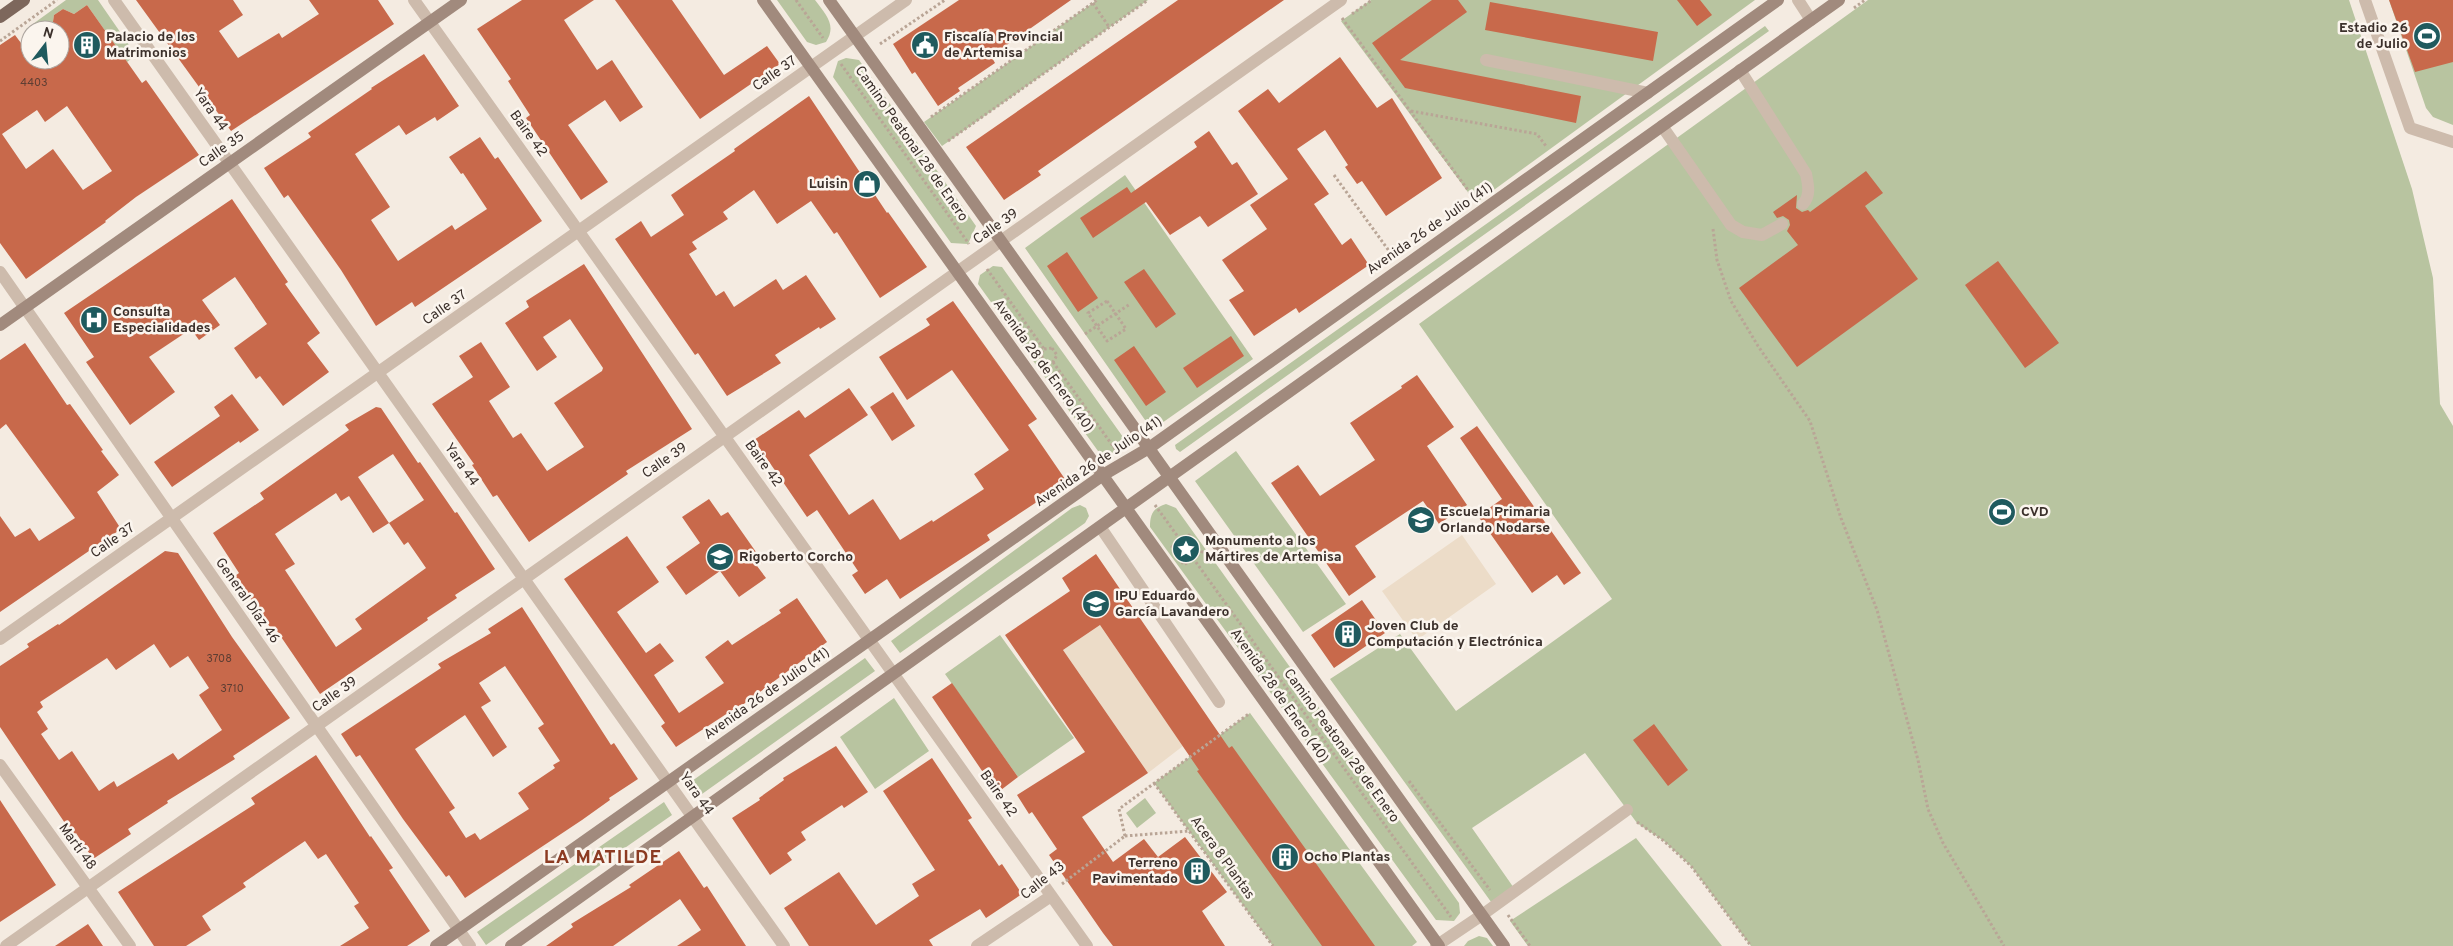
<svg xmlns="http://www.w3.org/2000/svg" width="2453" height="946" font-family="Overpass,sans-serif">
<rect width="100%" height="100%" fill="#f4ebe1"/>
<!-- green -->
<path fill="#b8c4a0" d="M66 0H98L136 55 127 62 87 5 74 14 63 9 54 15 52 28 49 30H30V34L26 29Z
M777 0H815C826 15 837 25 826 42L816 45 807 42Z
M1097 0H1148L942 146 924 122Z
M1371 0H1755L1476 203 1341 21Z
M1868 0H2349L2412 189 2433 278 2440 404 2453 426V946H1751L1691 866 1664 841 1637 823 1585 753 1472 828 1516 891 1494 906 1330 679 1400 634 1456 711 1612 599 1419 324Z
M2389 0H2453V125L2433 117 2426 108Z
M1765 26 1769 31 1180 452 1176 449 1175 445Z
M846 58 859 60 976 226 968 244 951 243 833 77 838 61Z
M1125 175 1253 359 1152 430 1025 248Z
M993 266 1002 267 1123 437 1117 452 1107 454 1098 451 978 284 980 275Z
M1236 451 1346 604 1303 632 1195 481Z
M1166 504 1176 508 1459 903 1460 913 1454 921 1436 920 1150 527C1150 514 1153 508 1166 504Z
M1080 505 1086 508 1089 516 1085 523 900 653 891 641 1072 508Z
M1000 635 1074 738 1018 777 945 674Z
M865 658 875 671 702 794 692 781Z
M894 698 929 751 875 789 840 737Z
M1250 713 1417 942 1412 946H1273L1154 783Z
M1145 798 1156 813 1137 828 1126 813Z
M664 802 672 815 486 945 477 932Z
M1636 838 1722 946H1528L1510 921Z
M1479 936 1487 938 1493 946H1464L1468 941Z"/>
<!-- plaza -->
<path fill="#ecdcc8" d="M1462 535 1496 584 1417 640 1382 591Z
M1100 625 1183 746 1148 773 1063 650Z"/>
<!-- building -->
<path fill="#c8694b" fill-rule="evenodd" d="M136 0H233L243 15 219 31 238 58 279 33 282 38 319 14 309 0H378L394 24 231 131Z
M522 0H594L564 20 597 70 612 60 643 107 620 122 605 100 568 125 608 182 581 200 526 118 530 115 508 81 511 79 477 29Z
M615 0H672L724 75 767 46 780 64 700 119Z
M959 0H1071L991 56 995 63 958 88 960 91 938 106 915 72 912 74 893 44Z
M1178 0H1284L1038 171 1041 175 1004 200 966 147Z
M1432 0H1458L1467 12 1400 60 1581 96 1576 123 1405 88 1372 43Z
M1677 0H1700L1712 15 1697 26Z
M2389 0H2453V62L2415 72Z
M1490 2 1658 32 1653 61 1485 30Z
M87 5 142 83 146 80 199 155 136 197 105 221 106 222 26 279 0 243V45L15 35 24 47 30 43V60H60V30H49L52 28 54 15 63 9 74 14ZM67 106 112 171 83 190 53 149 26 169 2 134 37 110 45 122Z
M424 54 459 106 437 121 435 117 406 135 399 125 355 154 390 207 371 220 398 261 452 225 455 230 487 209 463 173 461 174 449 157 480 137 495 159 498 157 542 221 415 307 412 302 376 326 341 270 288 195 284 198 264 168 311 137 308 133 372 89 371 88Z
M1340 57 1377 108 1392 98 1442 178 1386 216 1362 181 1357 184 1345 167 1348 165 1325 130 1297 149 1329 194 1314 204 1342 245 1351 238 1369 265 1299 313 1296 308 1254 336 1229 300 1244 291 1222 260 1267 229 1250 205 1288 179 1238 111 1268 89 1279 103Z
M809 96 887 213 888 212 927 267 880 298 837 232 834 234 811 201 777 224 754 190 723 212 728 219 692 242 697 249 689 254 716 296 724 291 734 307 776 279 783 290 806 275 836 319 820 329 819 327 775 355 781 363 727 396 698 353 695 355 615 239 641 221 651 237 684 215 671 195 735 151 734 149Z
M1209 131 1232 165 1237 162 1258 194 1208 227 1200 216 1170 235 1146 202 1093 238 1080 218 1127 187 1131 193 1197 147 1194 142Z
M1866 171 1883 193 1865 206 1918 279 1797 367 1739 288 1798 245 1787 231 1790 225 1789 220 1783 216 1777 218 1773 212 1797 195 1796 208 1802 212 1808 210 1810 212Z
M232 199 288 282 285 284 320 333 307 343 329 372 283 406 260 376 256 379 234 348 267 324 235 277 202 300 220 325 199 340 191 329 149 357 175 392 130 425 86 362 94 357 64 313Z
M1067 252 1098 298 1078 312 1047 266Z
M1998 261 2059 343 2025 368 1965 285Z
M584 264 692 429 626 471 628 474 529 542 497 495 493 497 472 465 474 464 432 404 473 377 459 356 481 342 510 387 489 401 513 438 521 433 547 471 584 447 554 403 602 371 603 368 570 319 543 337 557 357 537 371 505 323 529 307 526 301Z
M1144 269 1176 314 1156 328 1124 282Z
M953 301 1037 419 1028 425 1067 482 987 535 990 540 900 599 887 579 865 594 852 575 858 571 817 510 807 517 754 440 799 410 805 418 849 388 868 415 809 455 849 515 873 499 900 540 932 520 933 522 984 489 974 474 1009 450 952 370 907 400 879 357 930 325 926 319Z
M1231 336 1244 356 1197 388 1183 368Z
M25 343 67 405 70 404 103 450 101 451 119 475 97 492 121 529 0 612V516L15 537 30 528 39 541 75 518 6 424 0 429V360Z
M1134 346 1166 392 1146 406 1114 360Z
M1417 375 1454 427 1427 446 1467 505 1439 524 1423 501 1355 546 1376 577 1349 596 1271 483 1298 465 1320 496 1375 460 1350 423 1402 388 1401 386Z
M893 392 915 426 892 441 870 407Z
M232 394 259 430 240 443 239 441 172 487 154 462 220 416 214 407Z
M376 407 381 408 418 463 420 462 455 513 457 512 495 569 455 595 457 598 427 618 428 620 320 694 275 628 272 630 235 576 239 573 213 533 264 499 260 493 349 430 345 425ZM393 454 424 500 389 523 358 477ZM336 493 341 501 349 496 373 533 389 523 404 545 408 542 426 568 355 619 362 629 336 647 285 570 295 564 275 534Z
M1477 426 1581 573 1564 585 1557 575 1532 593 1478 516 1502 499 1460 438Z
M709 499 721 516 728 512 763 562 757 566 766 578 739 597 720 571 686 595 666 567 700 543 682 517Z
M627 536 659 582 617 612 646 653 660 643 674 661 654 675 679 713 724 683 705 657 728 640 732 645 781 613 779 610 797 598 827 642 741 706 740 705 676 747 661 726 665 723 564 579Z
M165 551 178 553 232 637 290 718 233 756 235 759 167 801 168 803 128 829 131 834 93 859 76 833 73 835 0 727V666L29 647 27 644 58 624 59 625ZM154 644 170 668 188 656 209 688 199 695 222 730 178 760 173 753 117 787 114 781 99 791 72 751 59 760 41 734 48 729 37 712 43 707 40 702 107 658 116 670Z
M1096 554 1229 748 1232 746 1375 946H1322L1197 771 1199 770 1100 625 1063 650 1148 773 1082 817 1113 862 1144 839 1158 857 1185 837 1227 892 1202 911 1225 946H1113L1103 933 1049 855 1057 849 1032 812 1029 814 1017 795 1085 752 1005 635 1070 591 1062 578Z
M1362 600 1385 633 1334 668 1311 635Z
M522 607 611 745 614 743 638 779 609 798 610 800 582 820 465 898 449 875 446 877 403 819 360 755 356 757 341 734 441 668 438 664 491 633 488 629ZM505 666 544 724 538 728 560 761 553 765 555 768 518 793 529 809 480 840 475 833 466 838 449 812 455 808 415 749 465 715 493 757 507 747 481 707 491 701 479 683Z
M952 683 1018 777 997 793 932 697Z
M1654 724 1688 770 1668 786 1633 740Z
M836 746 868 792 844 808 842 805 801 832 806 840 787 853 792 860 770 875 732 818 760 800 759 798 784 780 783 778Z
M316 755 370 837 371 836 393 868 389 870 430 931 407 946H340L369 928 354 906 359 903 326 854 318 859 305 841 243 883 246 887 202 916 211 930 186 946H154L118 892 255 804 251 798Z
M932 758 972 818 968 820 999 866 1002 864 1022 894 986 918 980 909 929 940 933 946H809L784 908 839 872 876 925 919 896 912 884 935 870 883 791Z
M0 800 56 885 0 922Z
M679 851 704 888 707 886 746 946H677L701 930 680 899 613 946H546L573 927 571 924 631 887 629 885Z
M88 924 103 946H55Z"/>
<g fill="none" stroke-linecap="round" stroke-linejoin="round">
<!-- path -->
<path stroke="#b9a596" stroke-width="3" stroke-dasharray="2.5 2.5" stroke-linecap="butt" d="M796 0 823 38
M1093 3 1109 27
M1854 8 1865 0
M1352 14 1372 0
M1342 18 1473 197
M0 41 57 0
M880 44 945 0
M841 64 969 244
M1411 111 1537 134 1546 146
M931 117 1097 0
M948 141 1148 0
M1334 175 1392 255
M1713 229 1717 260 1731 301 1758 346 1810 421 1841 518 1877 610 1918 760 1928 809 1943 843 2004 946
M987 269 1044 349
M1107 301 1126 329 1107 341 1088 313Z
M1085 334 1130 304
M1052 348 1057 355 1053 362 1046 363 1041 355 1044 349Z
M1053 362 1115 449
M1113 448 1125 440
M1155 505 1181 541
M1189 535 1202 552 1184 565 1172 547Z
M1193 558 1451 917
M1409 781 1490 890
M1154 783 1273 946
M1637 822 1664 841 1691 866 1751 946
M1125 836 1119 809 1250 713
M1125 836 1189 831
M1062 884 1125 836
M1508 915 1530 946"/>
<!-- lane -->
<path stroke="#cdbbac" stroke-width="12" d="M2365 0 2410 128 2453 142
M1486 60 1648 93
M1740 70 1806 174C1808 184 1811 195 1803 204
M1662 126 1731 225 1743 232 1762 235 1782 224
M1101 528 1219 702
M1482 915 1627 810"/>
<!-- street -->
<path stroke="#cdbbac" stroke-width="12" d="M114 0 784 946
M414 0 1087 946
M1798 0 1811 20
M0 272 470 946
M0 639 906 0
M0 765 130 946
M6 946 1341 0
M977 946 1051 896
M1436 946 1482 915"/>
<!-- secondary -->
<path stroke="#a18a7d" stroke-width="12" d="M763 0 1439 946
M829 0 1504 946
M0 325 461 0
M436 946 1103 475 1149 448 1778 0
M511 946 1839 0"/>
<!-- primary -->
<path stroke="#7d675c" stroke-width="12" d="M0 17 24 0"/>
</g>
<!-- icons -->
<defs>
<g id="stadium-disc" transform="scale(1.4375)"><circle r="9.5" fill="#1f5a5e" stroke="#fbf5ee"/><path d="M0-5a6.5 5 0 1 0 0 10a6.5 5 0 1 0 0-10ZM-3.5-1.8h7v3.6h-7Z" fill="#fff"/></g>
<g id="building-disc" transform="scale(1.4375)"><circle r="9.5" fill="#1f5a5e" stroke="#fbf5ee"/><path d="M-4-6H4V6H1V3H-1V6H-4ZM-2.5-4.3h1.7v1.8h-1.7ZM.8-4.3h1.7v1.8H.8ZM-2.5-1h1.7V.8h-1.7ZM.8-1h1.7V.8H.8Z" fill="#fff"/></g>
<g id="civic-disc" transform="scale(1.4375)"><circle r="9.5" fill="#1f5a5e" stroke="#fbf5ee"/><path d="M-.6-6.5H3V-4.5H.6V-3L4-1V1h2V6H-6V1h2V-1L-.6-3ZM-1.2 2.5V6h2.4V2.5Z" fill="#fff"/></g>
<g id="shop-disc" transform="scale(1.4375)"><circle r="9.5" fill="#1f5a5e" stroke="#fbf5ee"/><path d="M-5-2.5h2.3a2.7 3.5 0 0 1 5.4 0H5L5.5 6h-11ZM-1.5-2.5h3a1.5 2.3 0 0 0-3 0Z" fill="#fff"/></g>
<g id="hospital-disc" transform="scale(1.4375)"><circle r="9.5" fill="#1f5a5e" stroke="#fbf5ee"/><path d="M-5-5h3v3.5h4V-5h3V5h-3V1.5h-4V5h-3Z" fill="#fff"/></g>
<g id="school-disc" transform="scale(1.4375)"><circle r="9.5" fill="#1f5a5e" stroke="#fbf5ee"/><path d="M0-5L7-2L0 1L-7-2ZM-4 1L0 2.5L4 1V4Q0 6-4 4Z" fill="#fff"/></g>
<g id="sight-disc" transform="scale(1.4375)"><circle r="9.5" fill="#1f5a5e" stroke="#fbf5ee"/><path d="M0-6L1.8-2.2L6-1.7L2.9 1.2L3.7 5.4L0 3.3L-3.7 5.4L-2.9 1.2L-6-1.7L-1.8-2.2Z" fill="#fff"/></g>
</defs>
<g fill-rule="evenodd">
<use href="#stadium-disc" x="2427" y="36"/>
<use href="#building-disc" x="87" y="45"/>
<use href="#civic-disc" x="925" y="45"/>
<use href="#shop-disc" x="867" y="184"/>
<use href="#hospital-disc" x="94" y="320"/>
<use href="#stadium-disc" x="2002" y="512"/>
<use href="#school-disc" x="1421" y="520"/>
<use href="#sight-disc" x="1186" y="549"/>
<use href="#school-disc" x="720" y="557"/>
<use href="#school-disc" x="1096" y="604"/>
<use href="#building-disc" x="1348" y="634"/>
<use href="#building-disc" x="1285" y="857"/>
<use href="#building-disc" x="1197" y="871"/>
</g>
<g text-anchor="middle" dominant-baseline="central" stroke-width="5" stroke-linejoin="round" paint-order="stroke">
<!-- number labels -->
<g font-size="11" fill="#5e3e33">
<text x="34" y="83">4403</text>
<text x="219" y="659">3708</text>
<text x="232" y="689">3710</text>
</g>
<!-- poi labels -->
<g font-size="14" font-weight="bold" fill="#3b302b" stroke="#fbf5ee" text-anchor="start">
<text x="2408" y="28" text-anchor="end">Estadio 26<tspan x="2408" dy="16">de Julio</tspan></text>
<text x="106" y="37">Palacio de los<tspan x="106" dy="16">Matrimonios</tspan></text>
<text x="944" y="37">Fiscalía Provincial<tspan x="944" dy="16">de Artemisa</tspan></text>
<text x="848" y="184" text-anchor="end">Luisin</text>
<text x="113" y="312">Consulta<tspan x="113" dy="16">Especialidades</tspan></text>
<text x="1440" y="512">Escuela Primaria<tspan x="1440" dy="16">Orlando Nodarse</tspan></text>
<text x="2021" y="512">CVD</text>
<text x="1205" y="541">Monumento a los<tspan x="1205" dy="16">Mártires de Artemisa</tspan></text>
<text x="739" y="557">Rigoberto Corcho</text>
<text x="1115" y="596">IPU Eduardo<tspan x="1115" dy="16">García Lavandero</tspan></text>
<text x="1367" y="626">Joven Club de<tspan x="1367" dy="16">Computación y Electrónica</tspan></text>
<text x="1304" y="857">Ocho Plantas</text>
<text x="1178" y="863" text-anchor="end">Terreno<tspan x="1178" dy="16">Pavimentado</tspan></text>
</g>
<!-- street labels -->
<g font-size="14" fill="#3b302b" stroke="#fbf5ee">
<text transform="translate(775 74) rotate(-35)">Calle 37</text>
<text transform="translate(210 110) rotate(55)">Yara 44</text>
<text transform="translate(528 134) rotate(54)">Baire 42</text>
<text transform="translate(911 144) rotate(55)">Camino Peatonal 28 de Enero</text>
<text transform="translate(222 150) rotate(-35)">Calle 35</text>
<text transform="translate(996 227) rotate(-35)">Calle 39</text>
<text transform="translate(1430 229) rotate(-35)">Avenida 26 de Julio (41)</text>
<text transform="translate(445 308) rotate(-35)">Calle 37</text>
<text transform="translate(1043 366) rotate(54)">Avenida 28 de Enero (40)</text>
<text transform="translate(665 461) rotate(-35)">Calle 39</text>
<text transform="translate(1099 462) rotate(-34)">Avenida 26 de Julio (41)</text>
<text transform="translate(763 464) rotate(54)">Baire 42</text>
<text transform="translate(461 465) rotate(55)">Yara 44</text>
<text transform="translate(113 541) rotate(-35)">Calle 37</text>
<text transform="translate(247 601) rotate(55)">General Díaz 46</text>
<text transform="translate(767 694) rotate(-35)">Avenida 26 de Julio (41)</text>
<text transform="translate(335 695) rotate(-35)">Calle 39</text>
<text transform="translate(1279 696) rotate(55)">Avenida 28 de Enero (40)</text>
<text transform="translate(1341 746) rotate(54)">Camino Peatonal 28 de Enero</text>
<text transform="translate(696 794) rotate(55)">Yara 44</text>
<text transform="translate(998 794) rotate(55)">Baire 42</text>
<text transform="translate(77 847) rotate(54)">Martí 48</text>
<text transform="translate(1222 858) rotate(54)">Acera 8 Plantas</text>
<text transform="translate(1043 881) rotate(-39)">Calle 43</text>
</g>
<!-- district labels -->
<g font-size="19" font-weight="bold" letter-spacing="1" fill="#8c3b22" stroke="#fbf5ee">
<text x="603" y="858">LA MATILDE</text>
</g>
</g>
<!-- north arrow -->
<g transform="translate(45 45) rotate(16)"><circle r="24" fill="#fbf5ee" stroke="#aea6a0"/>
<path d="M0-4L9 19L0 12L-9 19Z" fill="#1f5a5e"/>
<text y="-8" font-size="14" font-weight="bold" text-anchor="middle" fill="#3b302b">N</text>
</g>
</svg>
